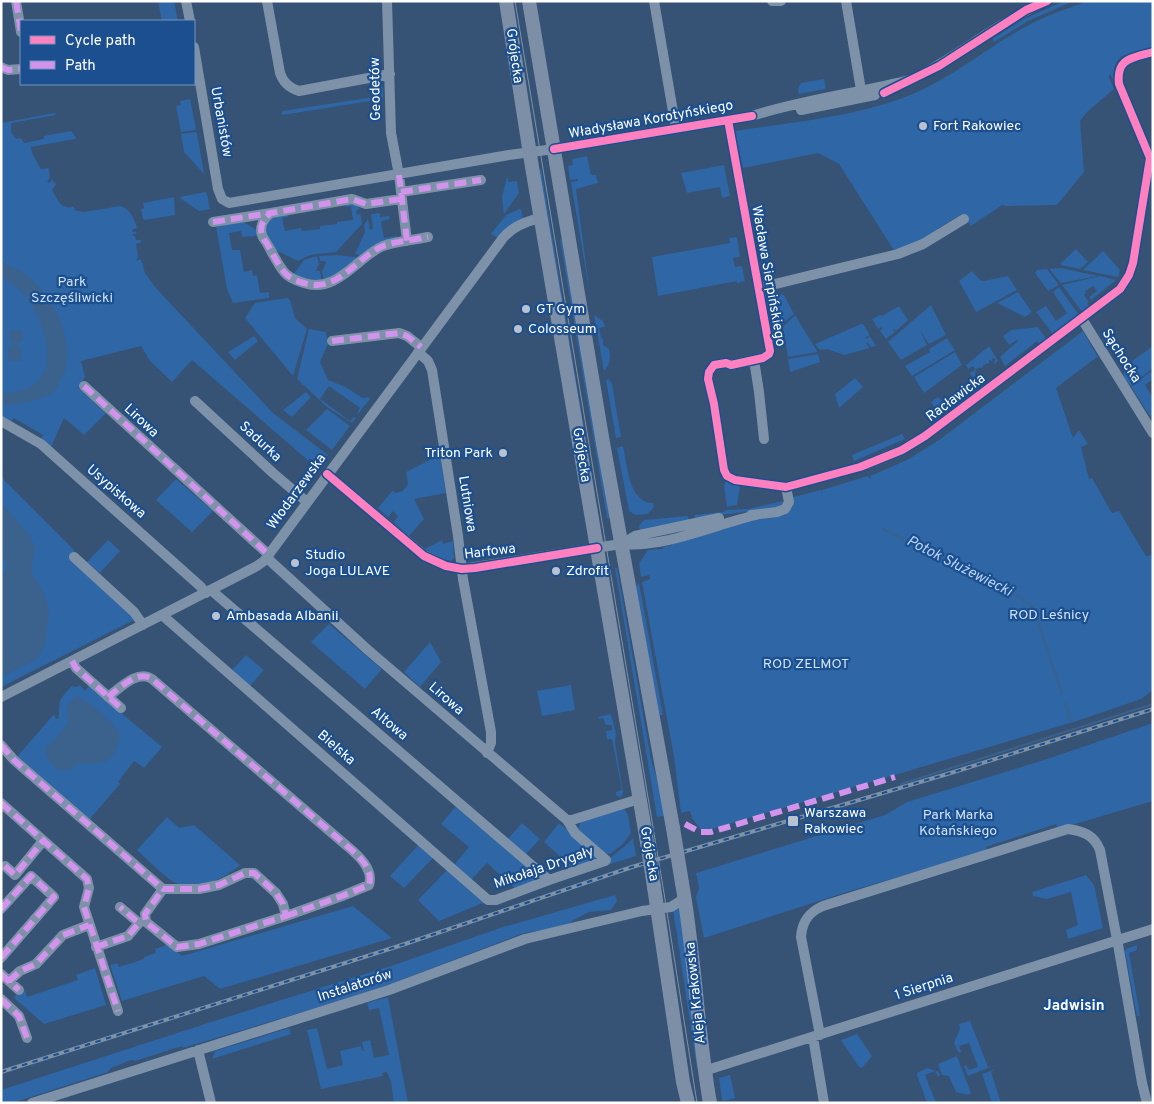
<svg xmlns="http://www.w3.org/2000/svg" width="1154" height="1104" font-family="Overpass,sans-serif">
<rect width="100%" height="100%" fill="#365274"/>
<!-- green -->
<path fill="#2f66a5" d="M158 1H174L178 21H162Z
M1064 1H1074L1028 21 994 42 992 39 1024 19Z
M1089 1H1153V48L1122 56C1114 63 1113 71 1114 81L1110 74 1109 78 1114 89 1087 112 1080 121 1084 172 1057 205 1006 206 1002 205 971 226 962 214 937 229 939 232 895 252 839 164 818 153 743 168 735 131C792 122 856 117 910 95 952 78 986 48 1025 27 1045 16 1067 8 1089 1Z
M824 79 826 89 799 94 798 89 801 83Z
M379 83 383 88V99L282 115V111L374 97Z
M190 99 196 129 195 130 181 132 176 106 181 105 180 101Z
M54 113 56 115 11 123V132L16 139 21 138 24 143 44 139V136L71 131 76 137 75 139 30 147 31 148 33 155 41 169 49 168 50 178 47 181 49 183 52 180 56 184 52 190C56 196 59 206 67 207 76 208 68 204 76 209L73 210 84 212 120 206C130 208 134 218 137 228L132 230V232H136L137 233 133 234V236H135L136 240H141L140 243 136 244 138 257 136 261 141 259 145 273 155 287 273 413 328 455 318 469 192 360 172 382 150 361 141 346 81 361 85 377 78 388 106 413 84 435 64 418 51 447 40 440 43 435 14 418 10 422 1 421V123Z
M195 132 197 133 204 174 184 152 181 134Z
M587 156 591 175H596L598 183 576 189 590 295 571 182 578 181V179L570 180 568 166 573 165 572 159Z
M724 165 730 196 722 198 720 187 687 193 681 173Z
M541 169 599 519 597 520 539 170Z
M507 177 509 182 517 181 519 193 504 214 502 197Z
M205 192 207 194 210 209 199 211 181 199 180 197Z
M174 197 175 215 145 220 143 219 141 209 144 208 143 203Z
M352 201 360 209 356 211 357 215 360 214V211L362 224 336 252 310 255 298 261 273 249 263 227 269 217 288 213V217L282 218 285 231 301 228 302 231 320 229V226L337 224V222L353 220 351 206 346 207 345 202Z
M519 209H521L523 219 498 238 491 234 506 215Z
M380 213V217L389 216 390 219 381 221 384 238 397 236 398 241 365 256 355 254 365 232 364 225 368 219 370 230 373 229 371 214Z
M240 220 257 230 258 235 251 237 250 236 242 237 241 231 229 233 232 250H240L244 272 252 270 253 276 257 275 260 293 269 292V298L233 303 227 289 216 227Z
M737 237 740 257 733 258 735 267 742 266 745 281 737 283V281L658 296 652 257 730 243 729 238Z
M560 239 562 240 611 517 607 518Z
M1076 249 1088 262 1080 269 1061 265V263Z
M1103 251 1120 270 1118 277 1083 270Z
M337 255 363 258 324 282 322 271 326 263 325 261H320L319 256Z
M317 256 319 264 316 271H320L322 283 292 276 304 260Z
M1061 268 1098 276 1061 283 1049 269Z
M1047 269 1059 285 1048 291 1035 273 1037 270Z
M972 271 980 280 984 281 1008 276 1017 290 976 312 959 281Z
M1100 276 1116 280 1091 300 1089 297 1097 291 1093 286 1085 291 1086 293 1084 295 1089 302 1087 303 1090 308 1083 313 1062 285Z
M1059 287 1079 315 1053 334 1036 312 1046 306 1056 321 1067 313 1053 292Z
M774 289 780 325 771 334V331L776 329 774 320H769L774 317 771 305 765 306 764 295 768 290Z
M1018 292 1032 312 1025 317 997 303Z
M780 294 784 295 794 314 782 324 778 297Z
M287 298 290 300 295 318 307 329 293 376 245 318 255 303Z
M931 305 946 335 929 344 920 331 927 345 901 360 888 342Z
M899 306 908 320 896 331 894 329 893 330 895 332 886 339 880 331 882 329 881 327 878 329 872 319 880 315 882 316Z
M594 315 603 321 605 327 599 328 601 338 603 339V345L609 349C611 359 610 364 604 371Z
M795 315 817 351V352L788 357 783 327Z
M861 324H863L870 335 865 338 866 339 870 336 876 346 871 347 867 342 866 343 870 348 844 355 827 349 820 350 815 344Z
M1038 327 1047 340 1040 345 1037 341 1005 366 1000 357 1018 341 1017 340 1009 345 1003 336 1012 330Z
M309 329 326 332 328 344 320 362 328 380 346 387 362 398 368 397 370 399 358 414 357 413 360 408 329 386 320 399 350 421 354 417 356 418 352 423 327 407 297 379Z
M1083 331 1100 361 1097 357 1056 388 1073 438 1079 430 1088 444 1081 447 1089 479 1092 478 1112 513 1119 511 1146 556 1153 555V690L1141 699 1077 721 712 829 702 831 692 818 690 811 681 813 674 757 642 582 650 579 649 575 641 577 639 563 648 550 663 549V547L672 545V543L746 520 785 515 793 506V497L821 490 822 493V490L868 476 869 478H871L870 476 907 460 939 440Z
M254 336 258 341 235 360 228 352Z
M947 338 955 350 912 376 905 366 930 352 929 349Z
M989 346 998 361 994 364 995 359 992 358V361L989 360V363L983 365V367L976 369 975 375 973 378 970 373 975 370 973 366 968 369 966 365Z
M1153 346V368L1130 386 1124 377V367Z
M955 352 962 365 924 393 914 377Z
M818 354 820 362 790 372 788 359Z
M1150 372 1153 373V379L1145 385 1153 398V414L1150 416 1131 387Z
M855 378 863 387 839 408 835 394Z
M609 379 612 384 621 437 616 438 606 380Z
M963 387 968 394 939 415 931 402 938 397 943 402Z
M306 392 311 397 292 417 283 410Z
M327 409 350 426 332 450 306 430Z
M902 434 905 439 854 461 852 455Z
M623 446C627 464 629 504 653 503L654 507 648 514 635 515 629 511 617 448Z
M440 455 446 493 414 499 424 519 409 536 394 522 398 516 393 511 388 517 378 508 393 490 395 493 403 491 408 484 406 472Z
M1 476 8 484 75 551 69 557 136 619 1 687Z
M176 479 213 511 192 532 156 500Z
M726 481 740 485 737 505 727 507 724 485Z
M783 501 780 506 776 508 695 518 694 515 723 512 726 510 748 509Z
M688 516 689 520 640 531 639 526 644 520Z
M108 540 120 551 100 573 87 562Z
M442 540 443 544 453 541 454 558 451 561 442 559 425 549Z
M615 568H617L651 759 660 789 665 816 657 817Z
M639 583 663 715H659L636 586Z
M329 624 382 669 365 689 311 642Z
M430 642 441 662 420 687 404 672Z
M246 655 264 670 249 687 231 671Z
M80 685 85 691 89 686 162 747 144 768 134 761 118 782 120 784 89 820 16 758 54 714 56 719 59 718C59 701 59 699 72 686L77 687Z
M571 685 575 710 542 716 537 691Z
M611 714 616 734 615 743 623 792 621 798 616 795V792L622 790 612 739H607L606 731 612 730V725H606L603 718 599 719 598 717Z
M1153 723V801L1058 829 1056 824 986 847 987 851 847 892 704 938 696 897 699 888 696 873 885 815 907 802 1041 761Z
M457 805 538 875V879L517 890 487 863 471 880 454 865 469 847 441 824Z
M623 807 628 815 631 833 623 844 610 854 601 853 583 838 578 829 581 821Z
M167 817 179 828 194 825 240 865C224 879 193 894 172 881 159 872 148 860 137 850Z
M522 823 540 839 525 855 507 840Z
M559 823 598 856 595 861 575 870 544 842Z
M633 838 636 856 605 866 611 857 624 847Z
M420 843 435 856 404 888 390 876Z
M449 868 488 901 439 921 418 900Z
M1086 875 1094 885 1103 928 1068 939 1066 930 1078 925 1071 892 1047 899 1033 896 1032 892Z
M615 895 617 901 611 910 589 912 574 920 567 925 521 934 372 991 183 1048 182 1046 135 1061 131 1060 111 1068 108 1072 12 1103H1V1090L211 1022 394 965 500 928Z
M353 906 392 938 220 989 204 976 122 1001 110 965 117 963 119 967 144 959V957L156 953 155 949 169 944 182 956Z
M680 906 698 1067 697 1068 673 909Z
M1137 945V950L1129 953 1140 1016H1137L1125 952 1126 949Z
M95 968 106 1005 44 1024 14 998 18 992 25 991 27 997 78 980 76 975Z
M388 997 408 1103H394L391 1082 387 1072 382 1073 383 1076 321 1089 307 1030 317 1028 327 1069 343 1065 340 1051 361 1046 362 1051H364L362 1042 370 1040 374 1058 389 1055 379 1008 369 1010 367 1003Z
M970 1021 988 1067 995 1065 968 1076 964 1066 966 1065 969 1070 978 1067 969 1043 959 1046 961 1052 959 1053 954 1043 960 1029 959 1024Z
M289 1028 291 1034 212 1059 215 1051Z
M857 1034 872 1056 862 1068 859 1067 841 1040Z
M957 1056 971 1093 968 1095 956 1092 949 1076 942 1075 938 1064Z
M927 1068 939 1072 940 1075 938 1077 935 1071 925 1075 936 1103H927L917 1075V1073Z
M996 1069 991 1072 1001 1103H992L982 1074Z
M730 1075 735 1098 724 1101 722 1100 719 1078Z"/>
<!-- water -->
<path fill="#3b618d" d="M1 262C10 267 21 270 28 276 54 297 80 348 61 379 59 383 56 389 53 392 42 401 15 404 1 406V395C13 392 28 391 37 382 60 359 40 314 23 293 18 287 8 282 1 277Z
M12 330 23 331 22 341 19 342 18 347 21 349 20 361 8 360V348L12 346V342L9 340 10 332Z
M1 502 30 536 35 549 32 560V574L42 590 49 609 45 644 38 658 1 677V572L6 570V561L1 558Z
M77 696C88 701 116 723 119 734 120 739 118 744 117 748 114 754 112 757 108 760 98 766 87 762 78 764 74 765 71 770 68 770 54 774 44 757 45 746L52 743 68 723 67 708 69 703Z"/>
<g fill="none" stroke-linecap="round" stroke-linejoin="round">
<!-- stream -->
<path stroke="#3b618d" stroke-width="2" d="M883 529 1021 598 1033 607 1062 693
M1066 703 1071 722
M901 784 1153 704"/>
<!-- minor -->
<path stroke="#7d92a8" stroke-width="10" d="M16 1 21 32
M186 1 190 21
M267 1 280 73C283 82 289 88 299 91L390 74
M387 1 391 133 399 175 407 241
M654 1 676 129
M772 1H781
M846 1 862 96
M194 47 218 189 222 199 229 203 509 155 554 149 752 116C805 99 860 93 913 79
M1 67 8 70 21 69
M907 82C956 59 997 22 1047 1
M801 110 875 95
M728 120 770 351 769 354 763 358 731 365 726 363 714 365 709 372 708 379 714 404 724 470 727 476 735 480 786 487 860 467 902 450 925 436 1120 289 1129 275 1133 263 1150 158 1119 84C1116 58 1132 58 1153 52
M401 192 481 180
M401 199 366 204 352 199 271 213C260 221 258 232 266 242 272 252 277 263 284 272 289 278 297 281 304 283 337 294 357 257 383 246 397 241 414 240 428 237
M213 222 271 213
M759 288 898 254 923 244 964 219
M1082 319 1153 433
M332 341 399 333 407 336 421 347
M418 352 428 361 432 370 458 536 463 579 491 732V743L487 753
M754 360 759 392 764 439
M84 386 269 555
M195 401 273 473 307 502
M1 421 41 444 200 586 206 593
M327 474 424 555 446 566 462 569 621 544C666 548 713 525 756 515
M751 515 777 512 785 509 789 502 786 487
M621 544 635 536 719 518
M74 557 134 612 143 625
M211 590 549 880
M162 615 488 900H496L549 880 605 861 606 860 575 833 567 820 368 650 267 558
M72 661 76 668 121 708
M1 697 228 581 257 566 264 561 503 238C513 226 526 221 541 218
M108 697C120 688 138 669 152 679L347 846C358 855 374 869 369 885L342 896 286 916
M1 745 14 760 163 889H199L219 885 245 873H254L276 893 283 904 286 916 199 944 177 947 146 922 145 914 163 889
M1 803 87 879 89 888 84 907 118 1011
M567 820H572L639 799
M5 866 15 875 43 841
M1 909 31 876 54 897 1 958
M96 947 128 936 139 923 120 907
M1 974 19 990
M9 981 20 971 36 964 63 935 89 925
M1 999 19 1016 27 1038
M820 1035 801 937C802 921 809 912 823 906L1068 829C1083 831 1094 835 1100 850L1119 950 1142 1083 1147 1103
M813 1037 824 1103
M198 1050 211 1103
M704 1071 1153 929
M32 1103 389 990 525 939 642 911 671 907 685 898"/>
<!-- major -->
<path stroke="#7d8ea7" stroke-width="14" d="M506 1 532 167 646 836
M529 1 603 443 673 828
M682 883C695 956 697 1030 710 1103
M654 887 683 1082 688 1103"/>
<!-- tram -->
<path stroke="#7e92a7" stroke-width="1" d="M515 1 664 893 697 1103"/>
<!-- rail casing -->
<g stroke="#7e92a7" stroke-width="4">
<path id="rail" d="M1 1072 402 945 632 867 954 772 1153 709"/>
</g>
<!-- rail -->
<use href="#rail" stroke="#1b4f8f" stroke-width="2" stroke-dasharray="5.5" stroke-linecap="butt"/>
<!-- major-bridge -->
<path stroke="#7d8ea7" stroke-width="14" d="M673 828 682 883
M646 836 654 887"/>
<!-- quiet -->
<path stroke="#d193ec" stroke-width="6" stroke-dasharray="12 6" stroke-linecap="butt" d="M16 1 21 32
M1 67 8 70 21 69
M399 175 407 241
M401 192 481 180
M401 199 366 204 352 199 271 213C260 221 258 232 266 242 272 252 277 263 284 272 289 278 297 281 304 283 337 294 357 257 383 246 397 241 414 240 428 237
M213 222 271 213
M332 341 399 333 407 336 421 347
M84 386 269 555
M72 661 76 668 121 708
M108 697C120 688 138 669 152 679L347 846C358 855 374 869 369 885L342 896 286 916
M1 745 14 760 163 889H199L219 885 245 873H254L276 893 283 904 286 916 199 944 177 947 146 922 145 914 163 889
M1 803 87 879 89 888 84 907 118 1011
M685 824 700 832H711L895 777
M5 866 15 875 43 841
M1 909 31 876 54 897 1 958
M96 947 128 936 139 923 120 907
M1 974 19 990
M9 981 20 971 36 964 63 935 89 925
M1 999 19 1016 27 1038"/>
<!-- cycleway casing -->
<g stroke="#1b4f8f" stroke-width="11">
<path id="cycleway" d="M884 93 939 66 1026 10 1047 1
M728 120 770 351 769 354 763 358 731 365 726 363 714 365 709 372 708 379 714 404 724 470 727 476 735 480 786 487 860 467 902 450 925 436 1120 289 1129 275 1133 263 1150 158 1119 84C1116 58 1132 58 1153 52
M554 149 752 116
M327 474 424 556 446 566 462 569 475 568 597 548"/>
</g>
<!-- cycleway -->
<use href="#cycleway" stroke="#ff80c0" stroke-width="8"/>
</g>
<!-- markers -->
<g fill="#b9c2ce" stroke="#1b4f8f" stroke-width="2">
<circle cx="923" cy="126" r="5"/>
<circle cx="526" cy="309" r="5"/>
<circle cx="518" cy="329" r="5"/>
<circle cx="503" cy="453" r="5"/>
<circle cx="295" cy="563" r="5"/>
<circle cx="556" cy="571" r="5"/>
<circle cx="216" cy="616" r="5"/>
<rect x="787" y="815" width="12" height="12" rx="2.5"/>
</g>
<g text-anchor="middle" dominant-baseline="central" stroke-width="4.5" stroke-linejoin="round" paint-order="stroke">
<!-- street labels -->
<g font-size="14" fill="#fff" stroke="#1b4f8f">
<text transform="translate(514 56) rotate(82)">Grójecka</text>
<text transform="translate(376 89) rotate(-91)">Geodetów</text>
<text transform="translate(651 120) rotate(-10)">Władysława Korotyńskiego</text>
<text transform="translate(221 122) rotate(80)">Urbanistów</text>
<text transform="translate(768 276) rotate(80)">Wacława Sierpińskiego</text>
<text transform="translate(1121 356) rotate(58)">Sąchocka</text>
<text transform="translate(956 398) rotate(-37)">Racławicka</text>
<text transform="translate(141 421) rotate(43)">Lirowa</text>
<text transform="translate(260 442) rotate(43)">Sadurka</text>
<text transform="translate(581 455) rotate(81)">Grójecka</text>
<text transform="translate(116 492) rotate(41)">Usypiskowa</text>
<text transform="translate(297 492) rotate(-54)">Włodarzewska</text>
<text transform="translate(467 504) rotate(81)">Lutniowa</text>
<text transform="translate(490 552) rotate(-7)">Harfowa</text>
<text transform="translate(446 699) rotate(41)">Lirowa</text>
<text transform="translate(389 724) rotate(40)">Altowa</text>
<text transform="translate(336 748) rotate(41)">Bielska</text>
<text transform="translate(649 854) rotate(80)">Grójecka</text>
<text transform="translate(544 868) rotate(-19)">Mikołaja Drygały</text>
<text transform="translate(355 986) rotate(-18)">Instalatorów</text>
<text transform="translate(924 987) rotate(-18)">1 Sierpnia</text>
<text transform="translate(696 993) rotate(-96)">Aleja Krakowska</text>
</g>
<!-- poi labels -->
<g font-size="14" fill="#fff" stroke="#1b4f8f" text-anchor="start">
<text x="933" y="126">Fort Rakowiec</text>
<text x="536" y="309">GT Gym</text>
<text x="528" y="329">Colosseum</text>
<text x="493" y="453" text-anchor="end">Triton Park</text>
<text x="305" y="555">Studio<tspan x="305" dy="16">Joga LULAVE</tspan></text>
<text x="566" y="571">Zdrofit</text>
<text x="226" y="616">Ambasada Albanii</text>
<text x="804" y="813">Warszawa<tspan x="804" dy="16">Rakowiec</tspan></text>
</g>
<!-- park labels -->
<g font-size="14" fill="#cfe3fa" stroke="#1b4f8f">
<text x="72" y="282">Park<tspan x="72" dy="16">Szczęśliwicki</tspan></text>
<text x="1049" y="615">ROD Leśnicy</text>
<text x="806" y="664">ROD ZELMOT</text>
<text x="958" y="815">Park Marka<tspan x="958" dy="16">Kotańskiego</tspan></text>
</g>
<!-- water labels -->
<g font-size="15" font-style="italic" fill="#b5d3f5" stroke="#1b4f8f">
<text transform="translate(959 567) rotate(27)">Potok Służewiecki</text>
</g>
<!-- neighbourhood labels -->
<g font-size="15" font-weight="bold" fill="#fff" stroke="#1b4f8f">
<text x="1074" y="1006">Jadwisin</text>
</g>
</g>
<!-- border -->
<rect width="1154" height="1104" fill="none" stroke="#ffffff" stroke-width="5"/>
<!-- legend -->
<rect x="20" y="20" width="175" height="65" fill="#1b4f8f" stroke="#7695bc"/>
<rect x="30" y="36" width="25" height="8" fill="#ff80c0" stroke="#7695bc"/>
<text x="65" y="45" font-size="15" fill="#ffffff">Cycle path</text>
<rect x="30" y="61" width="25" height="8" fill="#d193ec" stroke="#7695bc"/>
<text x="65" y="70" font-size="15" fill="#ffffff">Path</text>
</svg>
